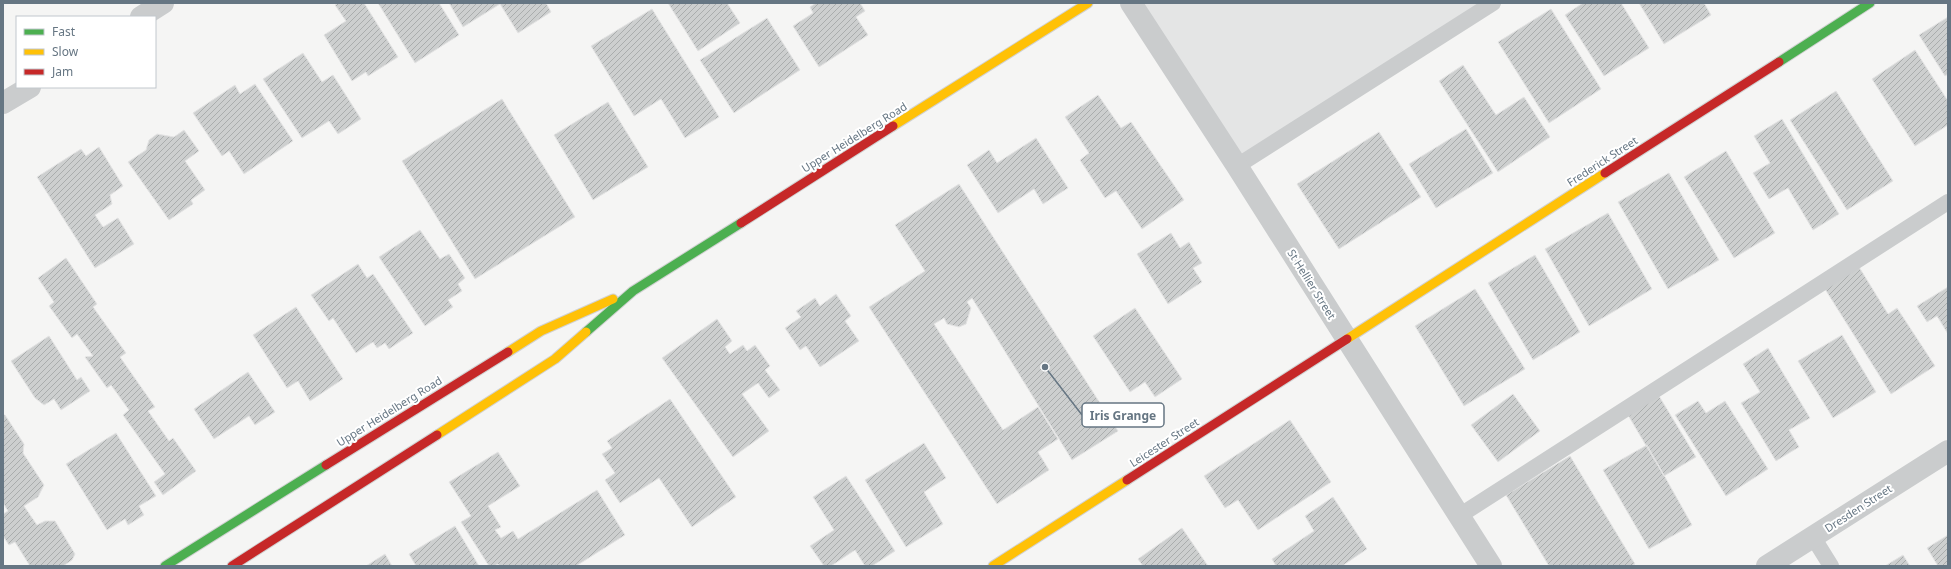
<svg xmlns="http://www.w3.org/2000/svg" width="1951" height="569" font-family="'Noto Sans',sans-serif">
<defs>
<pattern id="building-hatch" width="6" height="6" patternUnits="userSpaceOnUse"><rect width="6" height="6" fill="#cdcfcf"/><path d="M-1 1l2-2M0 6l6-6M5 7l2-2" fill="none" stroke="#aaadad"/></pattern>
</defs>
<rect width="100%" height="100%" fill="#f5f5f4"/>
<!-- built -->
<path fill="#e4e5e5" d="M1131 3H1493L1237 166Z"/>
<!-- building -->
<path fill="url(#building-hatch)" stroke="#e4e4e4" d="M338 3H364L398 57 368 76 366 72 352 81 324 35 346 21 335 5Z
M378 3H439L459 35 415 63Z
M449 3H546L551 12 518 33 500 4 463 27Z
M668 3H727L740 23 698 51Z
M816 3H860L865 11 856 17 868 35 819 67 793 26 813 13 810 7Z
M1583 3H1621L1649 48 1604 76 1565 15Z
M1639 3H1704L1711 15 1664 44Z
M652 9 719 117 685 138 661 99 634 116 591 46Z
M1551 9 1601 89 1549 123 1498 42Z
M1948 17V74L1945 76 1919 35Z
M767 18 800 70 734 113 700 60Z
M1915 50 1948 101V125L1915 146 1872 79Z
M303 53 322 82 333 75 361 119 338 134 329 121 302 138 263 79Z
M1463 65 1496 115 1524 97 1550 137 1498 172 1439 81Z
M255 84 293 141 244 174 229 151 222 156 193 113 235 85 240 94Z
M1836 91 1893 181 1847 210 1790 120Z
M1098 95 1121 128 1131 122 1184 200 1142 229 1116 191 1105 198 1080 160 1089 153 1065 117Z
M502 99 575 217 475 279 402 161Z
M608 102 648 167 593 200 554 135Z
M1782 119 1839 214 1813 230 1788 188 1769 199 1753 173 1770 163 1754 136Z
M1466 129 1493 173 1436 208 1409 164Z
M184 130 199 151 185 161 205 190 191 200 193 204 169 220 128 162 146 150 149 140 157 134 174 137Z
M1379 132 1421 197 1339 249 1297 184Z
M1036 138 1068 188 1043 204 1034 189 998 213 967 165 989 150 997 163Z
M99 147 123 186 110 195 112 204 95 215 103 227 118 218 134 244 95 268 37 177 81 149 86 156Z
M1726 151 1775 233 1734 258 1684 177Z
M1669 173 1719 260 1668 289 1618 202Z
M959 184 1118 431 1072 460 972 298 967 302 971 308 966 324 959 327 947 324 944 318 934 324 1003 430 1038 407 1058 439 1038 452 1049 470 997 504 869 307 925 271 895 225Z
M1608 213 1652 289 1589 326 1545 249Z
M420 230 440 259 449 254 465 278 458 284 462 291 448 300 453 307 425 326 379 257Z
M1171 233 1180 248 1189 242 1202 263 1193 268 1202 282 1168 304 1137 254Z
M1535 255 1580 332 1533 360 1488 283Z
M66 258 97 304 93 307 126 353 120 357 155 407 148 411 169 441 173 438 196 471 163 495 154 482 165 474 123 415 129 410 111 385 107 388 85 357 93 356 77 334 72 338 49 306 54 302 38 278Z
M358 264 367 278 373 274 413 333 389 349 385 343 377 348 373 342 356 353 333 318 329 321 311 295Z
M1859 267 1888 314 1897 308 1935 366 1891 394 1825 289Z
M1948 287V334L1937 316 1927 322 1917 306Z
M1475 289 1525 369 1464 406 1415 326Z
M836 294 851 316 845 321 859 341 820 367 806 346 800 350 785 328 801 317 796 311 815 298 820 306Z
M296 307 343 379 310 401 298 381 287 388 253 335Z
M1135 308 1182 379 1155 397 1145 382 1130 392 1093 336Z
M717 319 732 341 725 347 730 354 743 345 747 351 755 345 770 366 765 370 780 390 769 398 758 383 742 394 769 431 733 457 662 358Z
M1842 335 1876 392 1833 418 1798 361Z
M49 336 77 380 81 377 90 391 61 410 54 399 44 405 35 398 11 361Z
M1768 348 1810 418 1789 430 1799 447 1776 461 1741 403 1760 392 1743 364Z
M248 372 275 412 255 425 249 416 214 439 194 409Z
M1513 394 1540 431 1498 462 1471 425Z
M1659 396 1696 457 1664 476 1628 415Z
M670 399 736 497 692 527 659 478 620 503 605 480 615 473 602 454 612 448 607 441Z
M1698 401 1706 413 1725 401 1768 469 1726 496 1675 415Z
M3 415H5L24 444 23 453 44 485 38 497 24 506 37 525 45 521H55L75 554 72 560 63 566H30L15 542 9 545 3 536V514L8 511 3 503Z
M1290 420 1331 482 1258 530 1238 500 1225 508 1204 476Z
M116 433 156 496 139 506 144 515 128 525 125 519 107 530 66 464Z
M924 443 946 478 924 492 943 524 906 547 865 480Z
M1647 445 1692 525 1649 549 1603 470Z
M498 452 520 486 488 506 501 527 495 530 501 538 513 531 518 539 597 490 625 535 576 566H500L498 564 494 566H489L461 522 471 516 449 482Z
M1570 456 1635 564 1631 566H1549L1506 495Z
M846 476 895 551 872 566H865L855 550 831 566H824L810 546 834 530 813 497Z
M1333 497 1367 549 1342 566H1276L1272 559 1314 531 1305 516Z
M455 526 479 566H416L409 554Z
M1182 528 1208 566H1143L1138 559Z
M1948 535V566H1938L1927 548Z
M385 554 392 566H366Z
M1903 555 1910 566H1885Z"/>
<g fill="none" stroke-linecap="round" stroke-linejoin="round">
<!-- fast casing -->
<g stroke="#d1d2d2" stroke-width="11">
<path id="fast" d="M1779 62 1870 3
M586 332 633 291 741 223
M165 566 326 465"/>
</g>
<!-- slow casing -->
<g stroke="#d1d2d2" stroke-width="11">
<path id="slow" d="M893 126 1088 3
M1347 339 1605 173
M508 352 541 331 613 299
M437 435 555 359 586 332
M993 566 1127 480"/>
</g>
<!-- jam casing -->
<g stroke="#d1d2d2" stroke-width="11">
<path id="jam" d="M1605 173 1779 62
M741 223 893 126
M326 465 508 352
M1127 480 1347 339
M232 566 437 435"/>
</g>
<!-- lane -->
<path stroke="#cacccd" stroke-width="16" d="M1237 166 1493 3
M1459 516 1948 202
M1813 537 1831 566"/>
<!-- street -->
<path stroke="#cacccd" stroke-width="22" d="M1131 3 1237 166 1491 566
M141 17 163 3
M3 103 30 87
M1767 566 1948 451"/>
<!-- fast -->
<use href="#fast" stroke="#4caf50" stroke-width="9"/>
<!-- slow -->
<use href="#slow" stroke="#ffc107" stroke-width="9"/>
<!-- jam -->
<use href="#jam" stroke="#c62828" stroke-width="9"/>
</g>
<g text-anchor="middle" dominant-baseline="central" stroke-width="4" stroke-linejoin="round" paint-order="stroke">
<!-- street labels -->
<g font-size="11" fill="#667683" stroke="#fff">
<text transform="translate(854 137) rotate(-32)">Upper Heidelberg Road</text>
<text transform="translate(1602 161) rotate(-33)">Frederick Street</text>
<text transform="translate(1312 284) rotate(58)">St Hellier Street</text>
<text transform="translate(389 411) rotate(-32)">Upper Heidelberg Road</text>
<text transform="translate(1164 442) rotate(-33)">Leicester Street</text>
<text transform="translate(1858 508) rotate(-33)">Dresden Street</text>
</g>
</g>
<!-- callouts -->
<path fill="none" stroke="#667683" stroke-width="1.5" d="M1045 367L1082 415"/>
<circle fill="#667683" stroke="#fff" stroke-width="1.5" cx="1045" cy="367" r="4"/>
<rect fill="#fff" stroke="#667683" stroke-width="1.5" x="1082" y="403" width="82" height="24" rx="4"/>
<g font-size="12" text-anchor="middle" font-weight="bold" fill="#667683">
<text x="1123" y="420">Iris Grange</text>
</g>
<!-- border -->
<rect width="1951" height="569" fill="none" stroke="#667683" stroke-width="8"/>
<!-- legend -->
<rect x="16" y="16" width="140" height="72" fill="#ffffff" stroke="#c2c8cd"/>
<rect x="24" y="29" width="20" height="6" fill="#4caf50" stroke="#c2c8cd"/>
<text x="52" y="36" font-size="12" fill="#667683">Fast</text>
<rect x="24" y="49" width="20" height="6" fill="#ffc107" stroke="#c2c8cd"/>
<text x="52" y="56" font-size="12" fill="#667683">Slow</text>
<rect x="24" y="69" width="20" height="6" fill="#c62828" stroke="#c2c8cd"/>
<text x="52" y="76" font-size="12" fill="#667683">Jam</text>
</svg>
